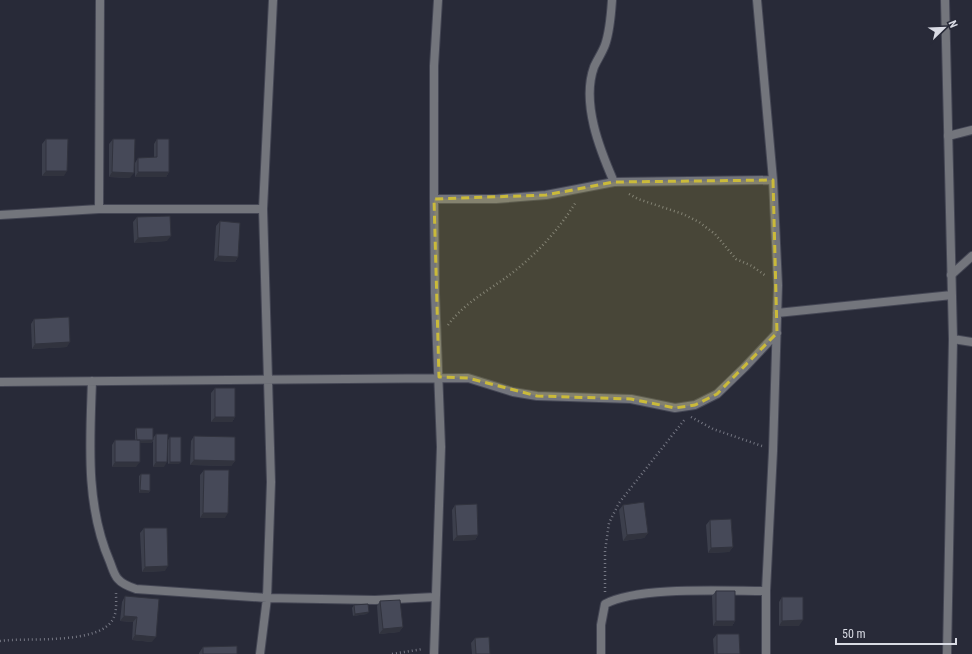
<svg xmlns="http://www.w3.org/2000/svg" width="972" height="654" font-family="'Roboto Condensed',sans-serif">
<rect width="100%" height="100%" fill="#282a38"/>
<g fill="none" stroke-linecap="round" stroke-linejoin="round">
<!-- lane casing -->
<g stroke="#444654" stroke-width="10">
<path id="lane" d="M948 136 972 130
M951 275 972 256"/>
</g>
<!-- street casing -->
<g stroke="#444654" stroke-width="10">
<path id="street" d="M612 0C611 15 610 31 605 45 602 53 597 60 594 67 581 103 600 150 614 182
M757 0 773 180 778 285 773 451 766 591V654
M945 0 953 339 947 654
M434 199H496L546 195 614 182 773 180
M99 209 100 0
M0 215 99 209H263
M777 313 952 295
M953 339 972 342
M92 381C90 441 85 505 110 562 112 567 114 575 118 579 122 584 130 587 136 589L267 598 375 600 435 597
M0 382 468 378 513 392 537 396 631 399 675 408 695 405 717 394 745 367 777 333
M260 654 267 598 271 482 263 209 273 0
M434 654 441 447 435 293 434 199V66L438 0
M601 654V625L605 604C637 586 726 591 766 591"/>
</g>
<!-- path -->
<path stroke="#757783" stroke-width="2.5" stroke-dasharray="1 3" stroke-linecap="butt" d="M629 194 638 199 683 214 699 222 715 234 736 259 752 266 766 276
M448 325C466 301 490 290 512 273 538 253 559 229 576 202
M691 417 713 429 762 446
M605 592V551L609 523 619 503 685 419
M0 641C25 637 103 646 114 617 117 610 116 600 116 593
M392 654 423 649"/>
<!-- lane -->
<use href="#lane" stroke="#73757c" stroke-width="8"/>
<!-- street -->
<use href="#street" stroke="#73757c" stroke-width="8"/>
</g>
<!-- wall -->
<path fill="#3c3f4c" d="M46 139 64 176H42V144Z
M113 139 130 178 109 177V144Z
M157 139 169 172 166 177H135V163L138 158H154V144Z
M137 217 167 241 134 243 133 222Z
M220 221 238 257 235 262 214 261 216 226Z
M34 319 67 347 32 349 31 324Z
M215 388 235 417 232 422H211V393Z
M136 428 153 438 156 434 164 467H153V441L151 443H140L136 467H112V445L115 440H135V430Z
M194 436 235 461 231 466 190 465 191 441Z
M170 437 179 464H168V440Z
M204 470 225 518H200V475Z
M141 474 150 491 148 493H139V476Z
M455 505 478 535 475 540 453 541 452 510Z
M623 505 648 533 644 538 623 541 619 510Z
M710 520 733 547 729 552 708 553 706 525Z
M144 528 165 571 142 572 140 533Z
M716 591 735 621 732 626H713L712 596Z
M125 596 152 642 132 640 133 622 120 621 122 602Z
M782 597 799 626H779V602Z
M380 601 403 627 399 632 379 634 377 606Z
M354 605 367 614 353 616 352 608Z
M717 634 740 654H714L713 639Z
M475 638 490 654H472L471 643Z
M203 647 237 654H199V653Z"/>
<!-- shaded-wall -->
<path fill="#31333e" d="M46 171H67L64 176H42Z
M112 172 134 173 130 178 109 177Z
M138 172H169L166 177H135Z
M171 236 167 241 134 243 138 238Z
M218 256 238 257 235 262 214 261Z
M70 342 67 347 32 349 35 344Z
M215 417H235L232 422H211Z
M153 440 151 443H135L137 441Z
M194 460 235 461 231 466 190 465Z
M115 462H140L136 467H112Z
M156 462H167L164 467H153Z
M170 462H181L179 464H168Z
M140 490 150 491 148 493H139Z
M203 513H228L225 518H200Z
M648 533 644 538 623 541 627 535Z
M478 535 475 540 453 541 457 536Z
M733 547 729 552 708 553 711 548Z
M168 566 165 571 142 572 145 567Z
M369 612 367 614 353 616 355 614Z
M124 616 137 617 133 622 120 621Z
M803 620 799 626H779L782 621Z
M716 621H735L732 626H713Z
M403 627 399 632 379 634 383 629Z
M135 635 156 637 152 642 132 640Z"/>
<!-- building -->
<path fill="#464958" stroke="#31333e" d="M46 139H68L67 171H46Z
M113 139H135L134 173 112 172Z
M157 139H169V172H138V158L157 157Z
M170 216 171 236 138 238 137 217Z
M220 221 240 223 238 257 218 256Z
M69 317 70 342 35 344 34 319Z
M215 388H235V417H215Z
M136 428H153V440H137Z
M156 434H168L167 462H156Z
M194 436 235 437V461L194 460Z
M170 437H181V462H170Z
M115 440H140V462H115Z
M204 470H229L228 513H203Z
M141 474H150V491L140 490Z
M644 502 648 533 627 535 623 505Z
M477 504 478 535 457 536 455 505Z
M731 519 733 547 711 548 710 520Z
M144 528H167L168 566 145 567Z
M716 591H735V621H716Z
M125 596 159 599 156 637 135 635 137 617 124 616Z
M782 597H803V620L782 621Z
M400 600 403 627 383 629 380 601Z
M368 604 369 612 355 614 354 605Z
M717 634H739L740 654H717Z
M489 637 490 654H476L475 638Z
M237 646V654H203V647Z"/>
<!-- marked area -->
<path fill="#caba3a" fill-opacity="0.2" stroke="#caba3a" stroke-width="3" stroke-dasharray="8 5" stroke-linejoin="round" d="M773 180 777 333 717 394 695 405 675 408 631 399 537 396 468 378 439 377 434 199 546 195 614 182Z"/>
<!-- north arrow -->
<g transform="translate(944 28) rotate(67)" stroke="#282a38" stroke-width="3" paint-order="stroke">
<path d="M0-3L7 15L0 10L-7 15Z" fill="#d9dbe4"/>
<text y="-6" font-size="11" font-weight="bold" text-anchor="middle" fill="#d9dbe4">N</text>
</g>
<!-- scale -->
<path d="M836 638v6h120v-6" fill="none" stroke="#d9dbe4" stroke-width="2"/>
<text x="842" y="638" font-size="12" fill="#d9dbe4" stroke="#282a38" stroke-width="3" paint-order="stroke">50 m</text>
</svg>
